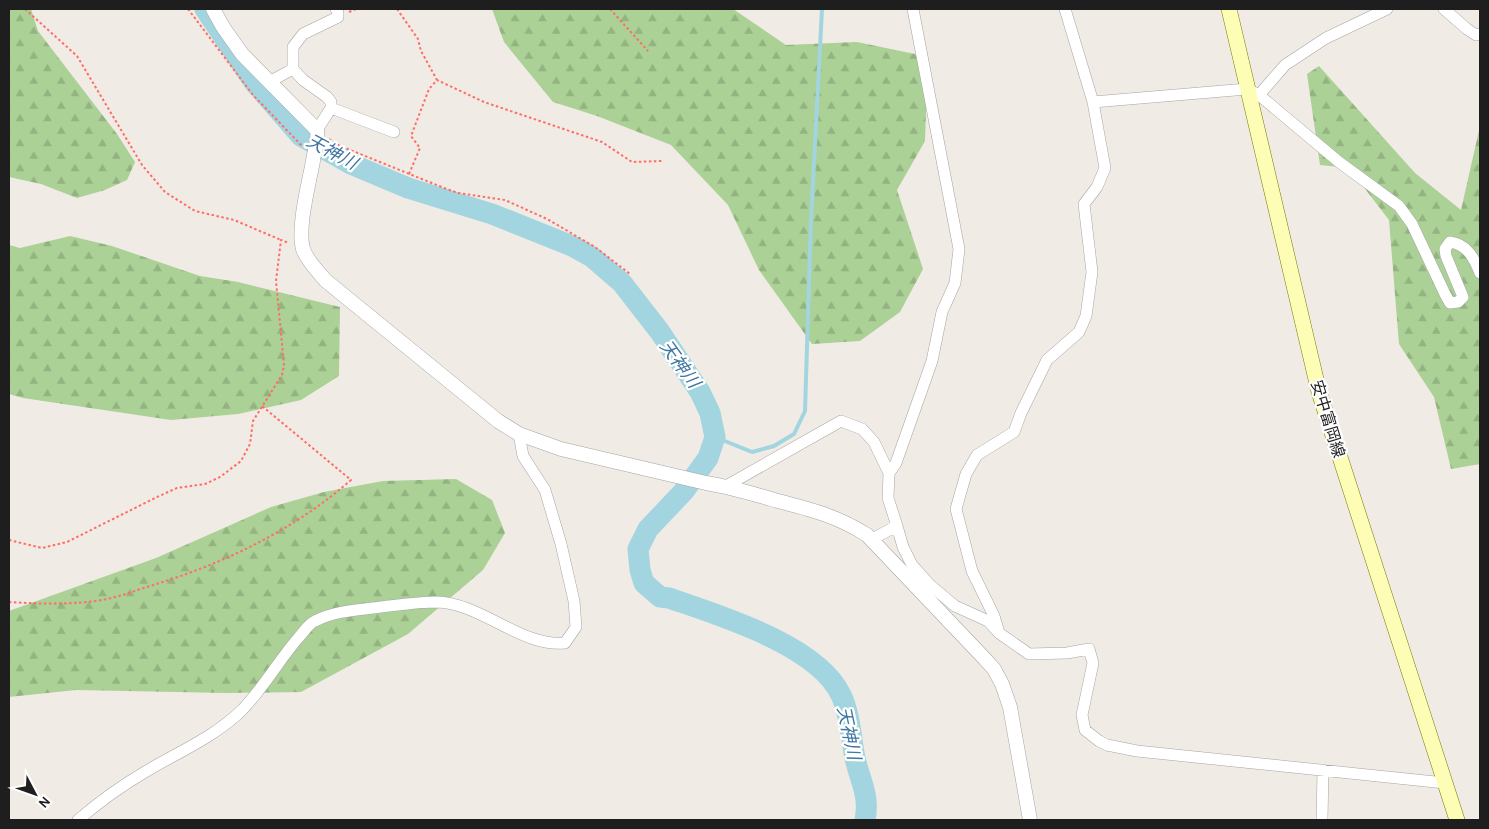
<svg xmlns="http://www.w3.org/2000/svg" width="1489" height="829" font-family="Karla,'Noto Sans JP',sans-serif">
<defs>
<pattern id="forest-firs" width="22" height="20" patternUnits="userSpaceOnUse" patternTransform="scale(1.25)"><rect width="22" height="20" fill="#abd196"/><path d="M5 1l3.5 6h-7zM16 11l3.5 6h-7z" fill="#93b381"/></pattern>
</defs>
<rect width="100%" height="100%" fill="#f0ebe4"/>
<!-- forest -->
<path fill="url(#forest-firs)" d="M9 9H31L38 31 117 134 135 162 127 180 105 190 77 198 41 184 9 177Z
M492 9H733L786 45 857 42 915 54 927 80 925 141 897 190 923 269 900 312 860 341 812 344 759 270 728 205 671 145 597 116 553 102 504 42Z
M1319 66 1415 173 1461 210 1480 126V464L1451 469 1434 397 1399 344 1389 220 1349 168 1320 165 1307 74Z
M70 236 112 246 200 276 238 282 340 307 339 376 301 400 238 414 171 420 23 398 9 394V245L20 248Z
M456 479 492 500 505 533 483 570 408 634 301 692 227 693 76 690 9 697V611L156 558 271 507 324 492 383 481Z"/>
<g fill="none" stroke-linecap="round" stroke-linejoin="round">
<!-- stream -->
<path stroke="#a2d5e0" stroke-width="4" d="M715 437 752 452 774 446 794 434 805 411 811 220 822 9"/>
<!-- river -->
<path stroke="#a2d5e0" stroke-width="21" d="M205 9 254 82 301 136 351 164 408 188 492 214 572 246 592 257 622 283 660 332 700 392 710 413 715 437 708 458 684 491 648 529 638 549 640 570 644 583 660 597 669 598C718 615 818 645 841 695 850 714 851 737 855 758 860 781 870 795 865 820"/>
<!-- minor casing -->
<g stroke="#a5a5a5" stroke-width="12">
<path id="minor" d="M1065 9 1093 102 1247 89 1259 95 1339 162 1399 206 1412 224 1445 294 1450 303 1458 302 1463 297 1446 256 1445 249 1450 242C1467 244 1474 258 1480 273
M1444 9 1467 29 1476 35 1480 34
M293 69 303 80 327 97 331 102V108L317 130
M269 82 293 69V47L303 34 338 17V13L336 9
M1259 95 1285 65 1326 38 1387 9
M331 108 394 132
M889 473 896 463 932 361 942 312 955 283 959 249 913 9
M726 486 841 421 862 429 874 442 889 473 888 498 897 526 872 539
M897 526 903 547 912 565 930 585 955 606 988 621 999 633 1029 654 1067 653 1089 649 1093 663 1082 715 1085 730 1099 741 1107 745 1137 751 1445 783
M998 629 994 616 972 571 956 509 966 474 977 455 1014 432 1021 413 1047 360 1079 332 1086 316 1092 272 1084 204 1097 187 1105 168 1093 102
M78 820C99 802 121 786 145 772 178 752 215 737 243 709 264 687 279 660 299 637 304 632 308 624 315 621 335 611 358 610 381 607 399 605 418 602 437 602 481 603 523 648 565 643L576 627 574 601 561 544 545 490 523 456 519 434
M1322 820 1323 770"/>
</g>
<!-- tertiary casing -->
<g stroke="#a5a5a5" stroke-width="15">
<path id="tertiary" d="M213 9 223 27 242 54 317 130C319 140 314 151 313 161 309 183 297 228 303 249 307 261 318 271 325 280L498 421 519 434 561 449 706 483C731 487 754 494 778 501 812 510 837 516 867 535L983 657 994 669 1002 684 1010 707 1030 820"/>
</g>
<!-- secondary casing -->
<g stroke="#747b00" stroke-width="16">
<path id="secondary" d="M1229 9 1319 392 1457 820"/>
</g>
<!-- path -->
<path stroke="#ff6d66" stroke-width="2" stroke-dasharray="2.5 2.5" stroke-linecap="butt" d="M25 9 77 56 142 165 165 192 195 211 234 220 281 240
M188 9 253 95 303 147
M397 9 418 39 421 51 437 80
M610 9 648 51
M349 12 356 9
M329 139 338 145 444 188 458 193 505 200 547 219 595 247 630 274
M409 174 420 148 411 136 429 89 437 80 484 102 602 142 632 162 662 161
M9 540 42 548 67 542 157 497 177 488 205 484 220 477 241 461 250 444 253 421 282 375 284 365 276 281 281 240 289 243
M9 602C38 604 79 605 107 599 121 596 134 591 147 587 223 564 291 532 351 480L262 406"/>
<!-- minor -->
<use href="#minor" stroke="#fff" stroke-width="11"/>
<!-- tertiary -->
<use href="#tertiary" stroke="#fff" stroke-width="14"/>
<!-- secondary -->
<use href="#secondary" stroke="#fdfdb5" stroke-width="15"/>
</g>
<g text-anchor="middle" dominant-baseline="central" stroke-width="4.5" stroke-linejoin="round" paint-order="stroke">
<!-- street labels -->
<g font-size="16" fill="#1e1e1e" stroke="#fff">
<text transform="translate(1328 419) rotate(73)">安中富岡線</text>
</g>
<!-- water labels -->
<g font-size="18" font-style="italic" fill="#4077a3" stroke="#fff">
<text transform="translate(332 152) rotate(28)">天神川</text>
<text transform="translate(680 364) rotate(54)">天神川</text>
<text transform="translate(849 733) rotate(78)">天神川</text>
</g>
</g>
<!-- border -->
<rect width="1489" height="829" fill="none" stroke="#1e1e1e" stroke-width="20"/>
<!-- north arrow -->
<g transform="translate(35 794) rotate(131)" stroke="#ffffff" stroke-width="4" paint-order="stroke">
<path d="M0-4L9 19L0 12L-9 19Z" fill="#1e1e1e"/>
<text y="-8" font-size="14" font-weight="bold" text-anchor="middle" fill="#1e1e1e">N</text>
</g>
</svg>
